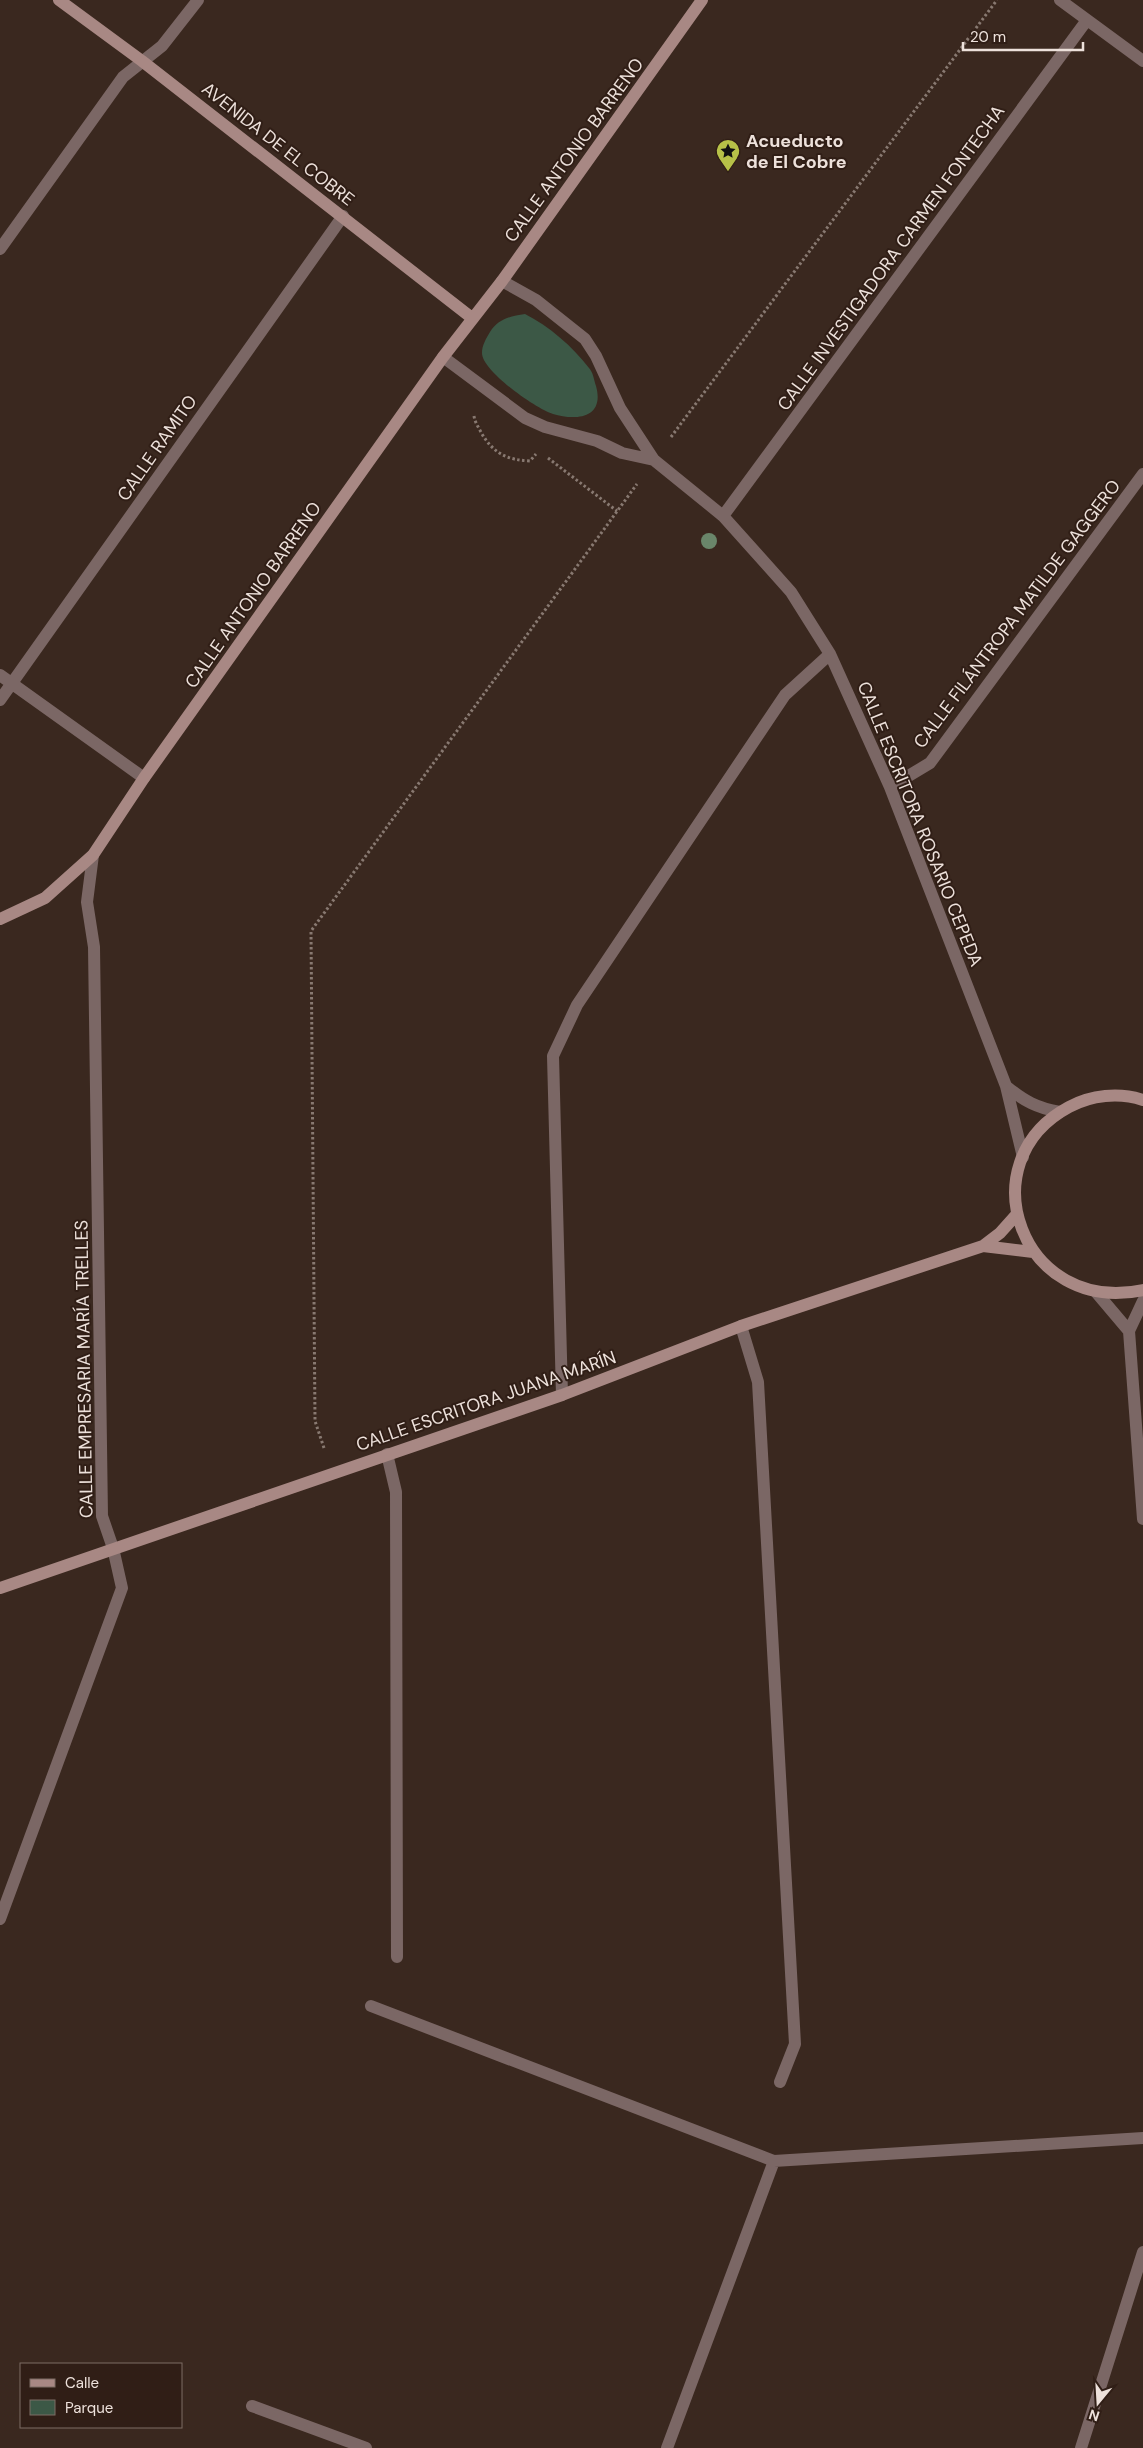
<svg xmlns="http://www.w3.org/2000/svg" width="1143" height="2448" font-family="'DM Sans',sans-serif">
<rect width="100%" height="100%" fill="#3a281f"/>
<!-- green -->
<path fill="#3c5846" d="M525 314C549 326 573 347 589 368 593 372 594 380 596 386 605 418 576 421 553 414 536 409 482 371 482 353 482 345 486 339 490 332 498 319 510 316 525 314Z"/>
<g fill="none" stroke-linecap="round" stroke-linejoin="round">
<!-- path -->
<path stroke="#887971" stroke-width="3" stroke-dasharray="2.5 2.5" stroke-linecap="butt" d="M474 416C475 423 479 428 482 434 494 454 508 460 530 461L536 454
M671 437 997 0
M548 458 617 511
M324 1448 315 1421 311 931 637 484"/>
<!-- street -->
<path stroke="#7b6765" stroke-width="12" d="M1060 0 1143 61
M0 249 123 77 162 46 198 0
M502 281 536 300 585 339 596 356 620 408 654 460 723 516 791 592 830 654 890 787 1006 1086 1023 1157
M443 357 525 418 545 427 597 441 622 453 654 460
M723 516 1087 20
M0 675 144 778
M0 700 343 216
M890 787 930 763 1143 474
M1006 1086C1024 1101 1037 1108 1060 1112
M1096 1292 1129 1331
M1143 1301 1129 1331 1143 1519
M741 1326 758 1382 795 2044 780 2082
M562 1395 553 1056 577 1005 785 695 830 654
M387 1454 396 1492 397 1957
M0 1919 122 1588 113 1548 102 1516 94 947 87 902 93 855
M371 2006 774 2161 1143 2138
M252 2406 366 2448
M667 2448 774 2161
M1081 2448 1143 2252"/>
<!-- secondary -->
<path stroke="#a88884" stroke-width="12" d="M59 0 142 61 472 318
M0 919 45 898 93 855 144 778 443 357 502 281 702 0
M1143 1100C1119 1092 1091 1095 1069 1107 966 1162 1022 1316 1143 1290
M983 1246 1033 1252
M0 1588 562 1395 741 1326 983 1246 1000 1233 1017 1214"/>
</g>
<!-- trees -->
<circle fill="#6a866a" cx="709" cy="541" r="8"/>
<!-- icons -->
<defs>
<g id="sight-pin" transform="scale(1.25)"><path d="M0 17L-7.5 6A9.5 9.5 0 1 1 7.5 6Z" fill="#b7c148" stroke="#301e16"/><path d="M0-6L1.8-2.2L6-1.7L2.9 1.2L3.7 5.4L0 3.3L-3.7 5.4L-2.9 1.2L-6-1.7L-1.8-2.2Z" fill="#111"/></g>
</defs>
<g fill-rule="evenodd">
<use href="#sight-pin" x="728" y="151"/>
</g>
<g text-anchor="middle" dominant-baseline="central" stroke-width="4" stroke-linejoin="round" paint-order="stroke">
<!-- poi labels -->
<g font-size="18" font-weight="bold" fill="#ede1db" stroke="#301e16" text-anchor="start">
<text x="746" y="141">Acueducto<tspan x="746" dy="21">de El Cobre</tspan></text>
</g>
<!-- street labels -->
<g font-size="18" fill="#ede1db" stroke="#301e16">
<text transform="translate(278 144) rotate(38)">AVENIDA DE EL COBRE</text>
<text transform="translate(574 150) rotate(-54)">CALLE ANTONIO BARRENO</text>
<text transform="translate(891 258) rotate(-54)">CALLE INVESTIGADORA CARMEN FONTECHA</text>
<text transform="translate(157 448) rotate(-55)">CALLE RAMITO</text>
<text transform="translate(253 595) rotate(-55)">CALLE ANTONIO BARRENO</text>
<text transform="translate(1017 614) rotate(-53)">CALLE FILÁNTROPA MATILDE GAGGERO</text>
<text transform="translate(920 824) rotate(68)">CALLE ESCRITORA ROSARIO CEPEDA</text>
<text transform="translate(84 1369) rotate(-91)">CALLE EMPRESARIA MARÍA TRELLES</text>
<text transform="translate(486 1401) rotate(-19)">CALLE ESCRITORA JUANA MARÍN</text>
</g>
</g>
<!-- legend -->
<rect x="20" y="2363" width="162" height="65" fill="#301e16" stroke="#7c6c65"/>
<rect x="30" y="2379" width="25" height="8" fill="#a88884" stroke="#7c6c65"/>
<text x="65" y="2388" font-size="15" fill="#ede1db">Calle</text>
<rect x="30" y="2400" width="25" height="15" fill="#3c5846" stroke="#7c6c65"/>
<text x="65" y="2413" font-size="15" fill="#ede1db">Parque</text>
<!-- north arrow -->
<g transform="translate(1098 2403) rotate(198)" stroke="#301e16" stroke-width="4" paint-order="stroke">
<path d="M0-4L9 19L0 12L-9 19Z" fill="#ede1db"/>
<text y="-8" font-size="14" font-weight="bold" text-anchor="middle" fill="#ede1db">N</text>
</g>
<!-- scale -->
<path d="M963 42v8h120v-8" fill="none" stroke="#ede1db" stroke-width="2.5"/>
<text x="970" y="42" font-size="15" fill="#ede1db" stroke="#301e16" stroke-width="4" paint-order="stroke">20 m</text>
</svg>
